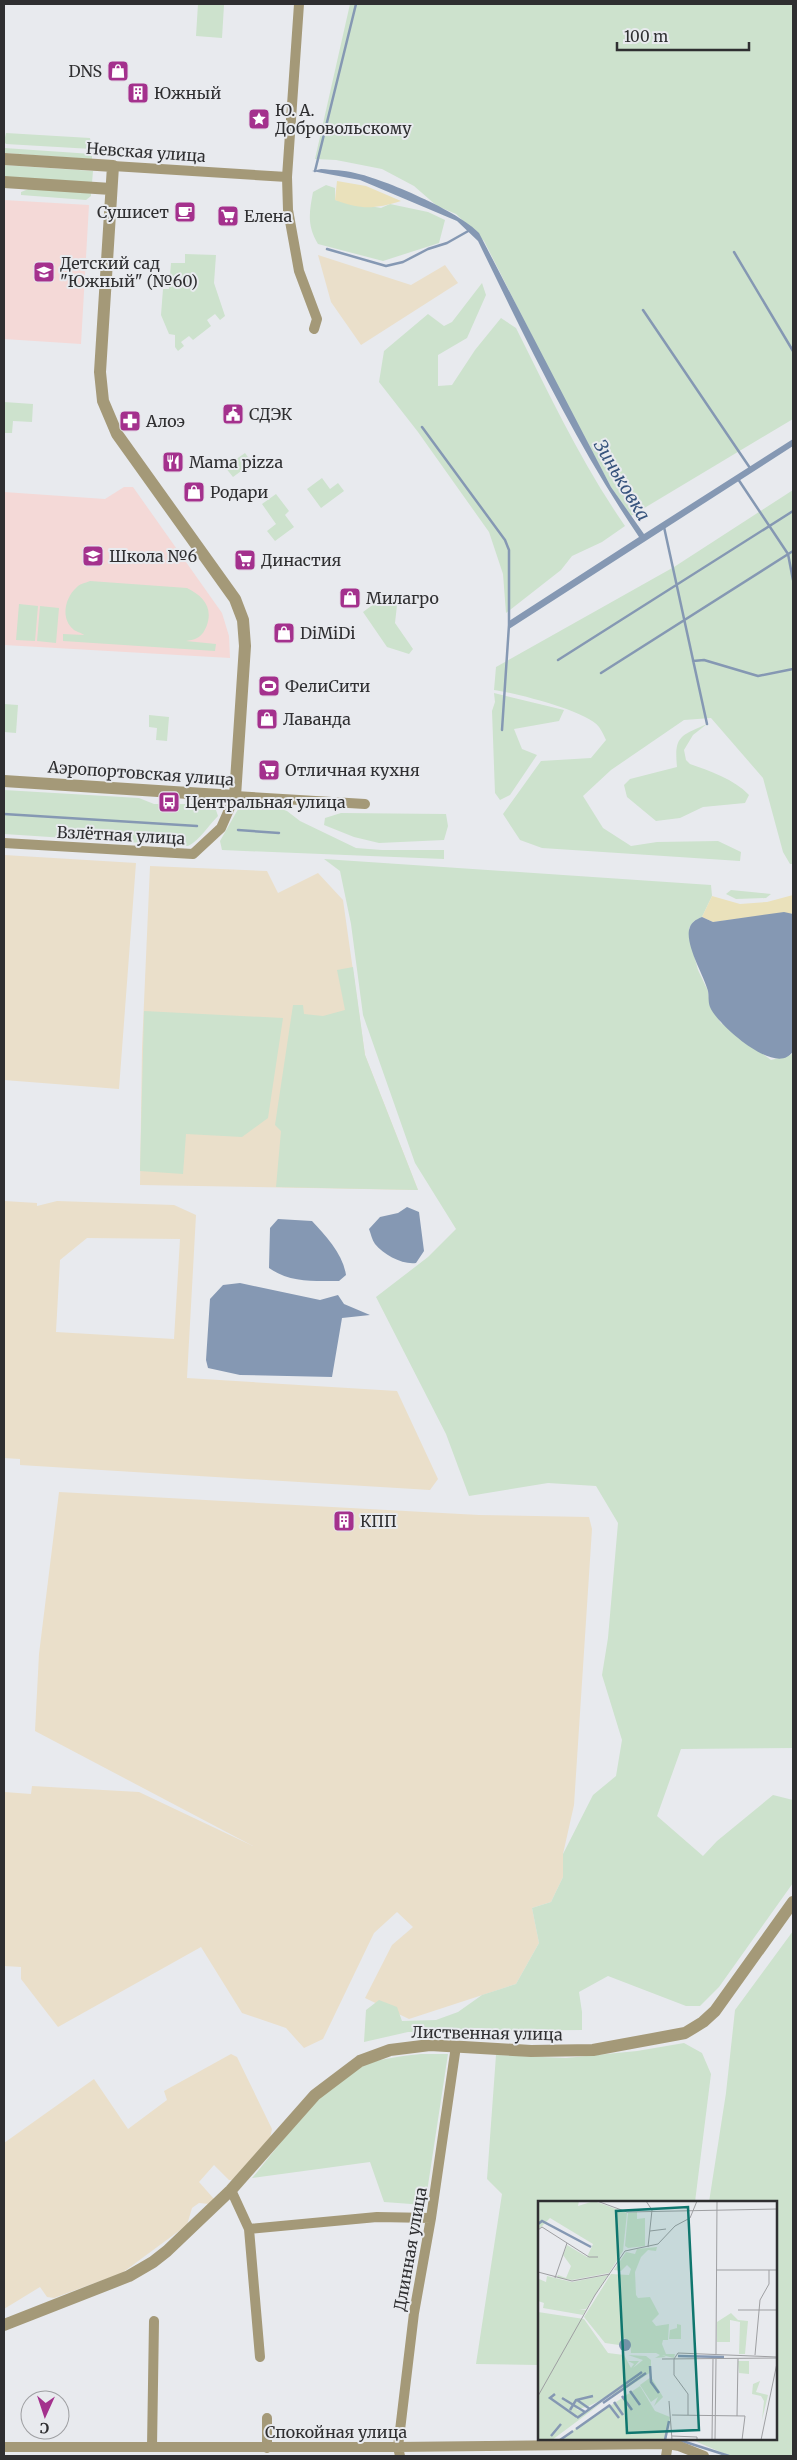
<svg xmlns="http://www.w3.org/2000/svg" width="797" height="2460" font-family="Merriweather,serif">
<rect width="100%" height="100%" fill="#e8eaee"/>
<!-- industrial -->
<path fill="#eadfca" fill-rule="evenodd" d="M318 255 411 285 445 265 458 283 361 345 331 302Z
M4 855 136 863 119 1089 4 1080Z
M150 866 267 871 278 893 318 873 343 900 365 1055 418 1190 140 1185 142 1048Z
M4 1201 37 1203V1206L57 1201 174 1205 196 1215 187 1378 397 1391 438 1479 430 1490 20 1465V1459L4 1458ZM87 1238 180 1239 174 1339 56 1332 60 1260Z
M59 1492 479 1515 589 1517 592 1529 574 1805 563 1854V1877L551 1902 532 1908 539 1943 516 1984 409 2019 365 1998 392 1945 413 1927 397 1912 374 1933 323 2039 304 2048 286 2028 242 2013 201 1947 58 2027 21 1979V1967L4 1966V1792L31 1794 32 1786 139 1792 253 1846 35 1731 39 1654Z
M231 2054 237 2057 272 2129 270 2138 232 2180H229L214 2165 199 2182 214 2199 209 2204 199 2203 192 2208 187 2225 122 2273 54 2298 47 2297 40 2287 4 2309V2143L94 2079 128 2129 167 2100 164 2091Z"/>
<!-- education -->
<path fill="#f4d9d7" d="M4 200 89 205 81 344 4 339Z
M124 487H133L222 613 229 636 230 658 4 645V492L105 499Z"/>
<!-- green -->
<path fill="#cde2cd" d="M198 4 224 5 222 38 196 36Z
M350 4H793V419L631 516 611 487 563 397 484 241 456 214 437 206 414 186 382 169 336 160 315 159Z
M6 133 90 138 92 149 6 144 4 142Z
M4 148 92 154V159L4 153Z
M4 165 93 171 92 183 4 177Z
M326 185 335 188V200L381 208 390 204 428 212 445 220 439 243 383 261 318 244C307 225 309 214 313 192Z
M31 188 91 192V196L86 200 21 195V192Z
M185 254 216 255 214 283 225 316 220 320 215 314 207 320 211 326 193 340 189 336 181 342 184 346 178 351 175 347V335L169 334 161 315 163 289H169L171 263H185Z
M482 283 486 295 467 338 438 355V386L452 385 475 350 501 318 516 328C550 396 582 464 625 526L602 542 572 556 561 570 506 613 503 574 489 532 418 432 379 382 384 351 428 314 444 326 452 322Z
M4 402 33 404 32 422 13 421 12 433H4Z
M245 453 252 463 233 477 225 467Z
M322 478 330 489 338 483 344 491 321 508 307 489Z
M793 490V864H790L783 852 763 778 711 718 684 720 611 770 583 796 603 828 631 846 657 842 718 841 741 852 740 861 542 848 520 840 503 814 541 761 591 758 606 740C604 736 602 731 599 727 587 711 515 693 494 690L496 667 674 567Z
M276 494 289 511 285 515 294 527 275 541 267 531 276 524 262 504Z
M90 581 187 588C203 596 213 607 207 625 205 630 202 636 197 638 194 640 189 640 186 641L216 644 215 651 63 641V634L84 635C82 633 77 632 74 630 60 619 65 598 76 588 79 584 85 583 90 581Z
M386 595 398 596 395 623 413 649 409 654 387 647 363 612Z
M19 604 38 606 35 641 16 640Z
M40 606 59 608 56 643 37 641Z
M494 693 564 710 559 721 514 729 522 749 537 755 510 795 500 800 495 793 492 711 495 702Z
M4 704 18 705 16 733 4 732Z
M149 715 169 717 167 741 156 740 157 728 149 727Z
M707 724 693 735 684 750 686 760 690 764C710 771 734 779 749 795L745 803 703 807 680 818 656 821 627 797 624 785 630 779 677 767C674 736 680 736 707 724Z
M4 790 139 798 154 804H214L218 816C208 826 200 840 188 846L4 834Z
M257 801 287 811 300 821 356 848 382 850H444V859L222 850 220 841 241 804Z
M341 813 446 814 448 826 444 840 379 843 354 837 324 825 325 818Z
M324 859 711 885 712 896 702 917 694 921 689 928V936L698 970 708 991 710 1006 721 1023 771 1060 791 1055 793 1051V1748L681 1749 657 1816 703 1856 717 1841 773 1795 793 1800V1883L719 1987 700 2006H686L608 1976 579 1992 582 2012V2030L408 2032 364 2042 366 2010 379 2000 397 2007 402 2021 436 2020 458 2012 482 1995 516 1984 539 1943 532 1908 551 1902 563 1877V1854L593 1795 616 1776 622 1740 602 1675 608 1638 618 1523 596 1486 548 1483 469 1496 446 1434 376 1297 428 1257 456 1229 415 1163 363 1015 351 924 340 871Z
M731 890 771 894 766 898 736 899 726 894Z
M353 967 365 1055 418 1190 276 1187 281 1131 275 1125 293 1005H303L304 1014 323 1016 345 1010 337 970Z
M144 1011 283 1018 268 1118 242 1137 186 1134 183 1174 140 1171Z
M793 1931V2456H730L690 2439H776V2202H709L726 2093 735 2010Z
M684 2043 702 2053 711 2074 695 2202H540L539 2365 476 2364 502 2194 487 2179 496 2055 566 2058 637 2051Z
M421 2054H448L425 2205 384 2202 370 2162 252 2178C283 2142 320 2085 365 2065 382 2058 403 2056 421 2054Z"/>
<!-- sand -->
<path fill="#eae1bb" d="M337 181 366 186 401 201C374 209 362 210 335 200Z
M793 895V914L784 913 713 922 702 917 712 896 740 904 767 902Z"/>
<!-- water -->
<path fill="#8598b3" d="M321 169C332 170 344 170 355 173 384 179 460 212 479 233L611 487 644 534 793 439V446L509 629V621L639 537C576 444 527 342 478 241L457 221 360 180 312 171Z
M784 912 793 914V1051C779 1075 733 1036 721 1022 717 1018 712 1012 710 1007 708 1002 709 996 708 991 704 976 686 947 689 930 691 922 695 920 702 917L713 922Z
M407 1207 419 1212 424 1251 416 1263C403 1265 384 1255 375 1244 372 1240 371 1234 369 1229L380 1217 398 1213Z
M278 1219 312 1221C326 1236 343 1254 346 1275L339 1281C315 1281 290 1283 269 1268L270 1228Z
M240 1283 320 1300 338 1295 344 1304 370 1315 342 1318 332 1377 240 1375 208 1368 206 1360 210 1299 223 1285Z"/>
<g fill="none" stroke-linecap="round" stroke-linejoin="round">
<!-- stream -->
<path stroke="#8598b3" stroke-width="2.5" d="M315 171 356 4
M327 249 386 266 403 262 428 249 447 243 470 230
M734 252 793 351
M643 310 750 468
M422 427 505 540 509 550V625L502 730
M738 479 788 554 793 580
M664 527 707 724
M558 660 793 511
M693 661 704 660 758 676 793 669
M601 673 793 551
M4 814 197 826
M238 830 279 833
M676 2439 729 2456"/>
<!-- minor -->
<path stroke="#a49978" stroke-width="10" d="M299 4 287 177 288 210 299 271 317 319 314 329
M113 166 287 177
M4 843 193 854 221 828 235 796 365 804
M231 2190 249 2229 260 2357
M249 2229 377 2217 431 2218
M267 2418V2448
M4 2447H398L668 2444 679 2446 704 2456
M152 2447 154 2321
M400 2456 398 2447 414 2313 431 2218 456 2046
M666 2456 668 2444"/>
<!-- tertiary -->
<path stroke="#a49978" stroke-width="12" d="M4 159 113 166 100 372 103 401 117 434 235 599 243 620 245 646 235 796 4 781
M4 182 111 189
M4 2325 129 2276 153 2262 167 2251 231 2190 315 2095 360 2061 390 2050 430 2045 531 2051 593 2050 685 2033 703 2022 715 2011 793 1902"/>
</g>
<!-- icons -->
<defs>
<g id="shop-square" transform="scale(1.125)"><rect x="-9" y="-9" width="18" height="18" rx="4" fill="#a4318d" stroke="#e8eaee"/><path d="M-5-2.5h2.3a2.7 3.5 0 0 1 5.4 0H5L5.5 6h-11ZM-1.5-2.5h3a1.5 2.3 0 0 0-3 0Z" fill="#fff"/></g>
<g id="building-square" transform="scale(1.125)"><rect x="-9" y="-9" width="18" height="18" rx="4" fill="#a4318d" stroke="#e8eaee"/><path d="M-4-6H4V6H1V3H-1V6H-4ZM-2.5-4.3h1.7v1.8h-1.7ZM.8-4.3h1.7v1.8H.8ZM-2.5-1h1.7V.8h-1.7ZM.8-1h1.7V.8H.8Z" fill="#fff"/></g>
<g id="sight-square" transform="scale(1.125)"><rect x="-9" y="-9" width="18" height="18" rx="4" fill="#a4318d" stroke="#e8eaee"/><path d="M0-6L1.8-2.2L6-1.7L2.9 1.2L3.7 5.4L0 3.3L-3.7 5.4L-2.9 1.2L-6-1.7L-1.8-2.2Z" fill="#fff"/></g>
<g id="cafe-square" transform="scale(1.125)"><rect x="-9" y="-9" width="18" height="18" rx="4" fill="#a4318d" stroke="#e8eaee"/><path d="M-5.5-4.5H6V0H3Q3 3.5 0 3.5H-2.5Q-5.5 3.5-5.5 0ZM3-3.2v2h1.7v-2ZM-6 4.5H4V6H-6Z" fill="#fff"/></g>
<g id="supermarket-square" transform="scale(1.125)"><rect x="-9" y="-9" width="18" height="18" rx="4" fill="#a4318d" stroke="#e8eaee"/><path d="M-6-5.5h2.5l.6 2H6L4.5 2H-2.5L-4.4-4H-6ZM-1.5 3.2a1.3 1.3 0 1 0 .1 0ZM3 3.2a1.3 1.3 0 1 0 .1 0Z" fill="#fff"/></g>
<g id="school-square" transform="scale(1.125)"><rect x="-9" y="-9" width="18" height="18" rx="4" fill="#a4318d" stroke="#e8eaee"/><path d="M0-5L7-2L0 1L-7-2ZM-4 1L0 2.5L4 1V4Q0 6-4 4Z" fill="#fff"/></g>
<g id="civic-square" transform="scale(1.125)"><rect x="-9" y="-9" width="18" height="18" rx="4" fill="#a4318d" stroke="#e8eaee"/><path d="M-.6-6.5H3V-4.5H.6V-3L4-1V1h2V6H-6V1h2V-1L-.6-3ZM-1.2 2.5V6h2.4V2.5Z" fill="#fff"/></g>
<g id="pharmacy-square" transform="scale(1.125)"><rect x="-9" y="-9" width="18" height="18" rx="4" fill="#a4318d" stroke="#e8eaee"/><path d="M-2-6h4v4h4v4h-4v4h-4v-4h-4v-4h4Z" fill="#fff"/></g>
<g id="restaurant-square" transform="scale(1.125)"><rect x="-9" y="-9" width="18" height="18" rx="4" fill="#a4318d" stroke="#e8eaee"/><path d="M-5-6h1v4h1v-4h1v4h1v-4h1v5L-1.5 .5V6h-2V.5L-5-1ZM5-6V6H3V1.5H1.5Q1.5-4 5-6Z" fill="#fff"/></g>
<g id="stadium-square" transform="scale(1.125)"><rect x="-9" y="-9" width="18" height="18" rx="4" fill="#a4318d" stroke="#e8eaee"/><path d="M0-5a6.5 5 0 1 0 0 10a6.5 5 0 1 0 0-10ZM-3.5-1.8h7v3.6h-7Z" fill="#fff"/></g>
<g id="bus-square" transform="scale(1.125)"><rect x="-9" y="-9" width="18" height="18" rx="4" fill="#a4318d" stroke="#e8eaee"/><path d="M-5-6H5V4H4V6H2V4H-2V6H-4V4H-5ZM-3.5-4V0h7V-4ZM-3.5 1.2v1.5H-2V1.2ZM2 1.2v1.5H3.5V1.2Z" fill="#fff"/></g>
</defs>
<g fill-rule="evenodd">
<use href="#shop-square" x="118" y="71"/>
<use href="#building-square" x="138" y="93"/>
<use href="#sight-square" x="259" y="119"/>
<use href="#cafe-square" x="185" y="212"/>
<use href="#supermarket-square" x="228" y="216"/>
<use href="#school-square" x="44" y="272"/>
<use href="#civic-square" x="233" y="414"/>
<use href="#pharmacy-square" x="130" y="421"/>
<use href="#restaurant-square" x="173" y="462"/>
<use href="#shop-square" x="194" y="492"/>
<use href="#school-square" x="93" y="556"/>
<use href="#supermarket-square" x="245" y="560"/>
<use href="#shop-square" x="350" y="598"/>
<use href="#shop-square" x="284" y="633"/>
<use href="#stadium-square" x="269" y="686"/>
<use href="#shop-square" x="267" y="719"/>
<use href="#supermarket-square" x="269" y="770"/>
<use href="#bus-square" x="169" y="802"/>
<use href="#building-square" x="344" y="1521"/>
</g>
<g text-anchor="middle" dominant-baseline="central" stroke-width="4" stroke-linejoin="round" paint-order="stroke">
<!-- poi labels -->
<g font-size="16" fill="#2f2f31" stroke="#e8eaee" text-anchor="start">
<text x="102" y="71" text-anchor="end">DNS</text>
<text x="154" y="93">Южный</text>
<text x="275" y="110">Ю. А.<tspan x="275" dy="18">Добровольскому</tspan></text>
<text x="169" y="212" text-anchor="end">Сушисет</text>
<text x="244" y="216">Елена</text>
<text x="60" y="263">Детский сад<tspan x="60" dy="18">"Южный" (№60)</tspan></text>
<text x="249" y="414">СДЭК</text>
<text x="146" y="421">Алоэ</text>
<text x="189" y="462">Mama pizza</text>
<text x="210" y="492">Родари</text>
<text x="109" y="556">Школа №6</text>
<text x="261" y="560">Династия</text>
<text x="366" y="598">Милагро</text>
<text x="300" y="633">DiMiDi</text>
<text x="285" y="686">ФелиСити</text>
<text x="283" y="719">Лаванда</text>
<text x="285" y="770">Отличная кухня</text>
<text x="185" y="802">Центральная улица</text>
<text x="360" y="1521">КПП</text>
</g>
<!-- street labels -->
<g font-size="16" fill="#2f2f31" stroke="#e8eaee">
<text transform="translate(146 152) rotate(4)">Невская улица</text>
<text transform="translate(141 773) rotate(4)">Аэропортовская улица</text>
<text transform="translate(121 835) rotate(3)">Взлётная улица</text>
<text transform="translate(487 2033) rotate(1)">Лиственная улица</text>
<text transform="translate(410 2249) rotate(-80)">Длинная улица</text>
<text x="336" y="2432">Спокойная улица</text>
</g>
<!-- water labels -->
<g font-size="18" font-style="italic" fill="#37547d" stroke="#e8eaee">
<text transform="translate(622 480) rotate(59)">Зиньковка</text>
</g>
</g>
<!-- overview -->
<g transform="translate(538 2201)">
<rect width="239" height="239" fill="#e8eaee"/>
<path d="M0 0H41L40 5 56 0 89 12 85 50 71 72 34 79 19 77 20 74 28 77 33 65 25 54 29 44 49 56 55 43 12 17 0 29ZM99 11V18L107 17V45L90 47 87 45 90 12ZM119 46 118 50 110 49 103 56 97 71 98 94 100 97 112 96 121 113 114 120 118 125 131 123 130 139H125L124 143 128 153H137L136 157 124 154 128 156 117 157 122 154 118 152H93L92 141 86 137 81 144 67 142 46 116 73 73 91 74 93 68 89 64 83 70 76 69 88 51 97 53 99 48ZM70 74 48 108H41L48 109 45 114 5 107 6 102 0 100 1 78 8 81 9 75 34 81ZM0 111 46 118 70 152 86 154 93 167 96 163 90 160H101L95 167 105 159 90 154 108 155 113 159V171L74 197 75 193 49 206 38 208 48 212 65 201 14 239H0ZM193 112 200 119 210 120 207 153H201L202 121 192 119V141H179V121ZM139 123 143 124V138H131L132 129 139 127ZM200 160H211V173L201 172ZM113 176 125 196 116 205 120 196 113 201 102 184ZM222 180 218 191 230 194 224 219 226 200 223 195 214 193 215 183ZM102 185 117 210 132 216 128 239H21Z" fill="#cde2cd"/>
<path d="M81 144a6 6 0 1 1 12 0a6 6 0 1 1-12 0Z" fill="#8598b3"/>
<path fill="none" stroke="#8598b3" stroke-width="2.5" d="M0 23 4 20 53 46M140 155 186 156M112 165 113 181 121 192M92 190 102 204M17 193 12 197 39 216M84 195 94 209M24 197 47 211M39 199 52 208M76 201 85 214M65 202 108 172M71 204 81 217M32 209 38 199 55 195M39 217 104 171M38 228 72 204M13 235 23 223M22 239 35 230M127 239 131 220"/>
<path fill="none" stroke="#9e9fa2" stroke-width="1" d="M59 0 89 11 239 8M108 0 114 9 110 46M0 29 4 26 51 56H60M112 30 128 28M178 69H239M0 71 34 80 72 73M17 77 29 42M200 109H239M178 153 179 0M217 154 222 99 231 83V69M124 158 239 157M136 158 140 152 239 156M136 158V174L150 193V214M0 195 57 94 87 50 120 43 137 25 152 17 159 0M131 200 134 239M134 214 207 215 204 239M199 215 200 158M134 235 159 236V239M174 239 175 158M177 239 178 158M223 239 239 162"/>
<path fill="#0f766e" fill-opacity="0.15" stroke="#0f766e" stroke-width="2.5" d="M150 6 161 229 89 232 78 10Z"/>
<rect width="239" height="239" fill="none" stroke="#2f2f31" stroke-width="2.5"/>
</g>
<!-- border -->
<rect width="797" height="2460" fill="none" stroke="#2f2f31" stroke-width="10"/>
<!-- north arrow -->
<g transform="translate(45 2415) rotate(183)"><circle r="24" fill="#e8eaee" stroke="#9e9fa2"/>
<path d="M0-4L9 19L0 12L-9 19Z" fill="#a4318d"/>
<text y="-8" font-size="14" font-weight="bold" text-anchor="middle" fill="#2f2f31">С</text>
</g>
<!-- scale -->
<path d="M617 42v8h132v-8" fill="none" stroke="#2f2f31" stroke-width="2.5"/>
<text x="624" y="42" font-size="15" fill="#2f2f31" stroke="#e8eaee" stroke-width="4" paint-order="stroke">100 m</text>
</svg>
